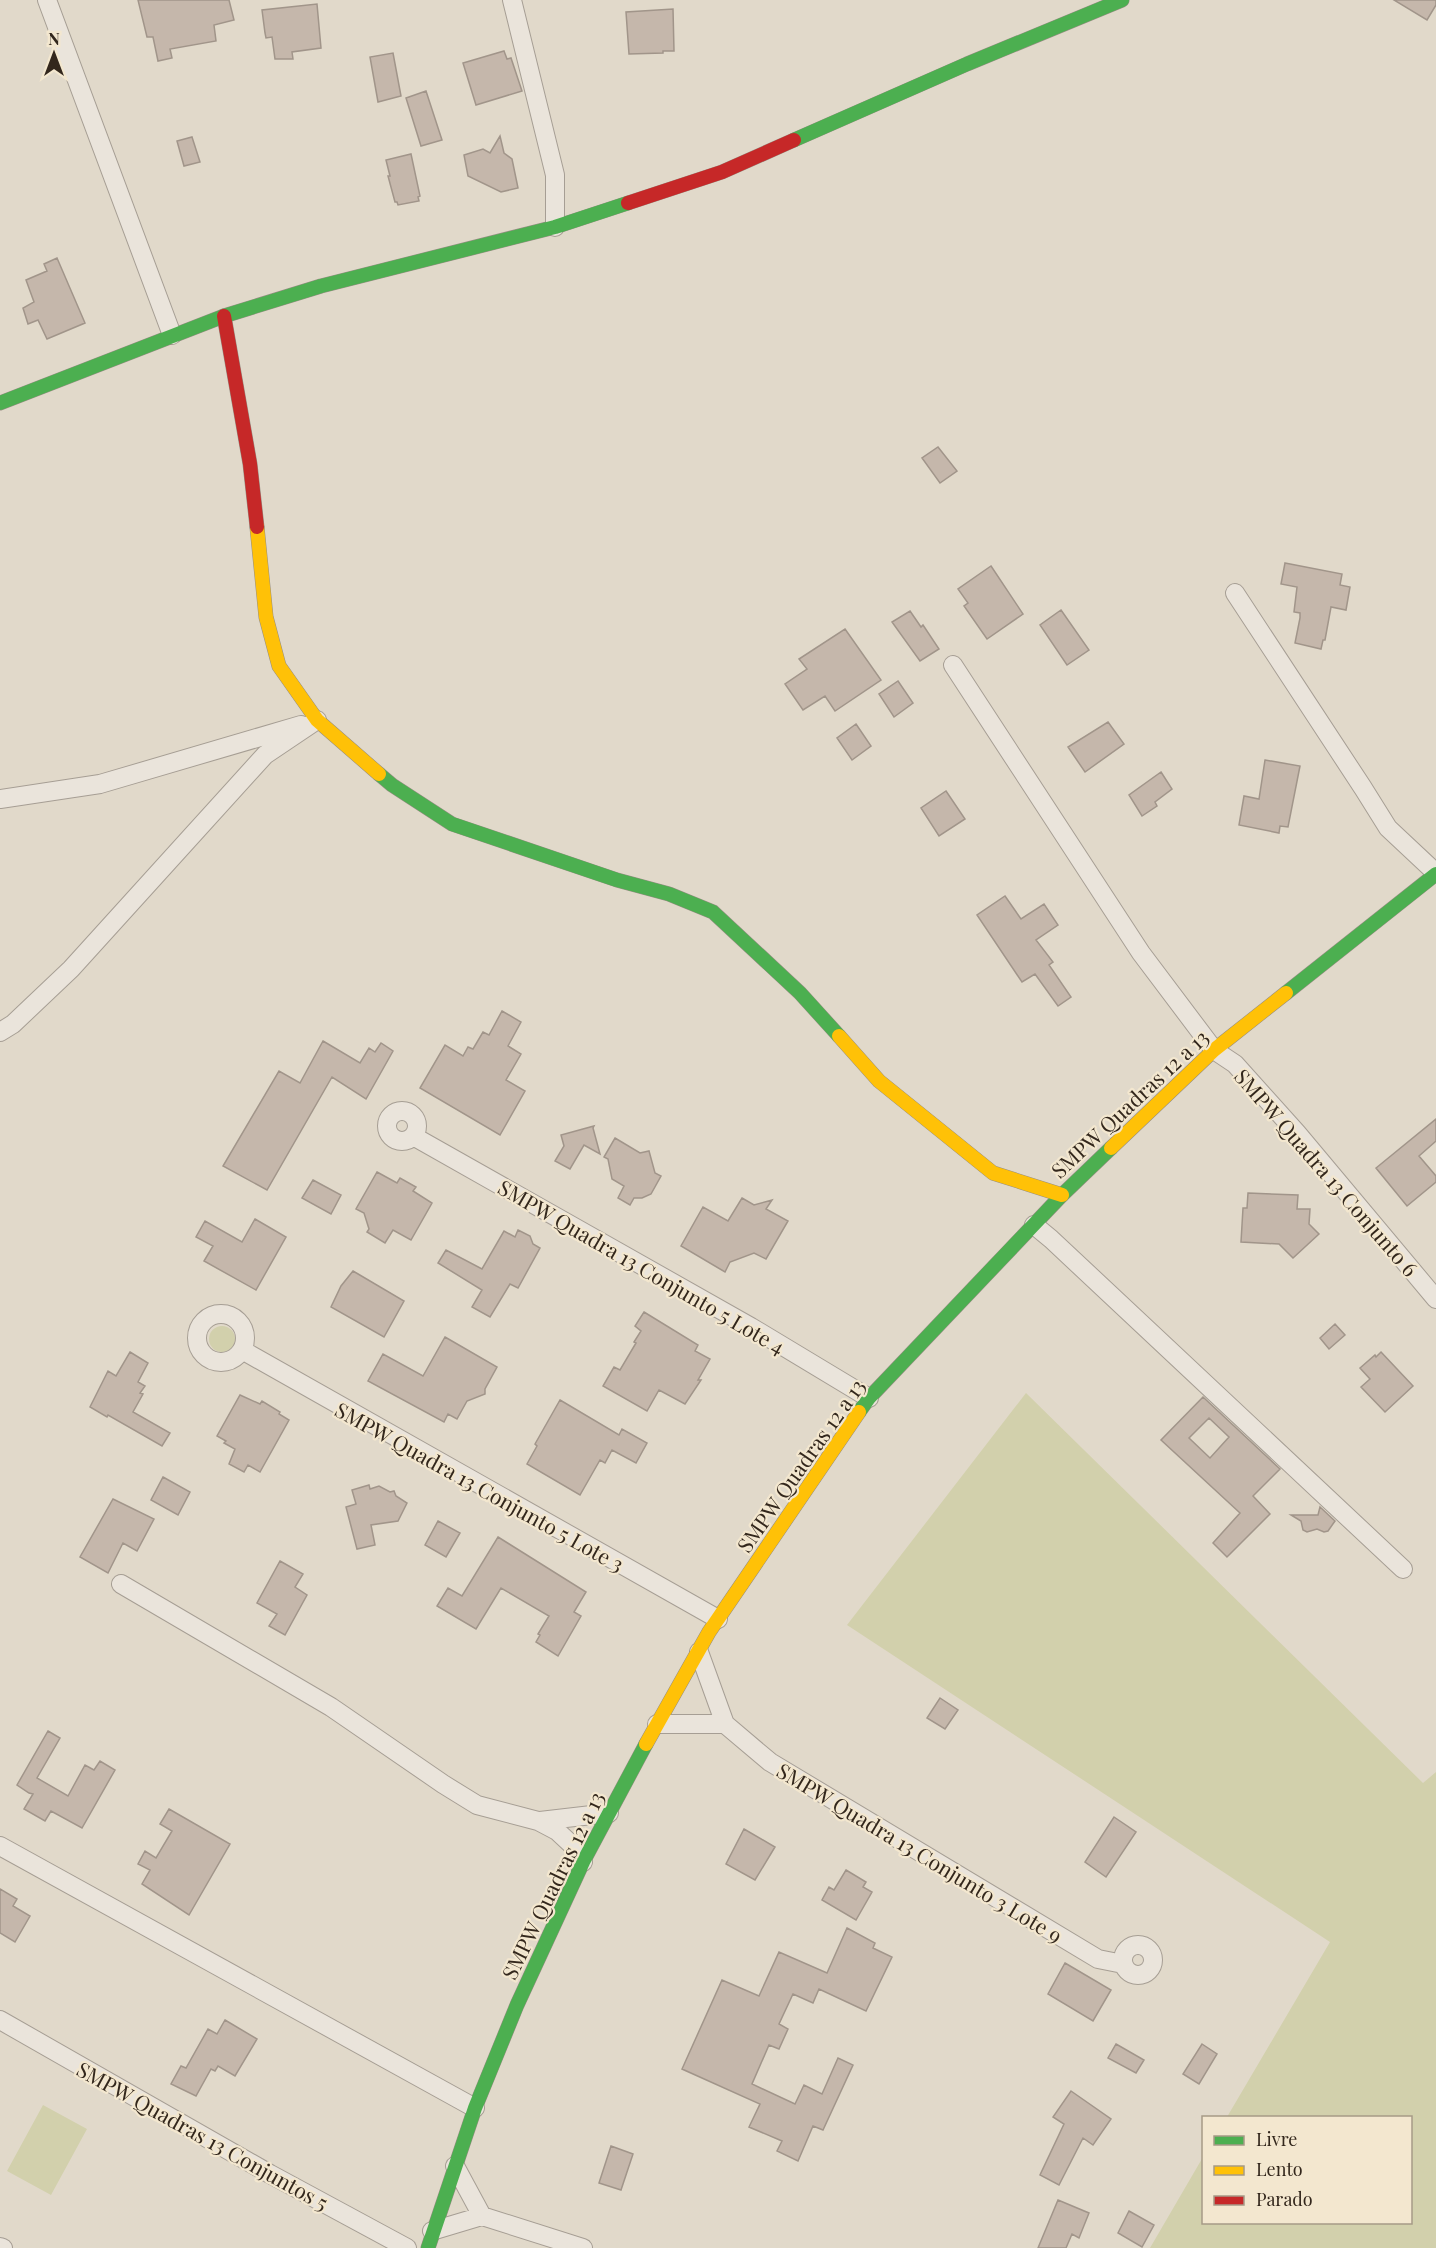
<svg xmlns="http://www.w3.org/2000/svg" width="1436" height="2248" font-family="'Playfair Display',serif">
<rect width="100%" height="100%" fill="#e1d9ca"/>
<!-- green -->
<path fill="#d2d0ac" d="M209 1339a13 13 0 1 1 26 0a13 13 0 1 1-26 0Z
M1026 1393 1423 1783 1436 1772V2248H1150L1203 2157 1204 2222H1410V2118L1227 2117 1330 1942 847 1625Z
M43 2105 87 2129 51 2195 7 2171Z"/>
<!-- building -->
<path fill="#c5b7ab" stroke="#a1958a" stroke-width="1.5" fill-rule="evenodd" d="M138 0H229L234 20 214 25 216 41 170 49 172 58 158 61 153 37H147Z
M1394 0H1436V5L1427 20Z
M317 4 321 48 292 52 293 59H275L272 37 266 38 265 33 262 10Z
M673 9 674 51H663V53L629 54 626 12Z
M504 51 507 59 511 58 522 91 476 105 463 63Z
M393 53 401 96 378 102 370 57Z
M426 91 442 140 421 146 406 98Z
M500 136 504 153 512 159 518 188 501 192 468 176 464 155 483 149 490 153Z
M192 137 200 162 184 166 177 141Z
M411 154 420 196 418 197 419 201 398 205 397 202H395L388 176H390L386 160Z
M57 258 85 323 47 339 38 320 28 324 23 308 34 302 26 280 47 271 44 264Z
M938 447 957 471 940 483 922 458Z
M1285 563 1342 574 1340 585 1350 587 1346 610 1331 607 1325 640H1323L1321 649 1295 643 1300 618V613L1294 612 1297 587 1281 584Z
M991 566 1023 614 987 639 964 606 968 603 958 589Z
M1061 610 1089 650 1067 665 1040 625Z
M910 611 921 627 923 625 939 649 920 661 892 622Z
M845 629 881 680 835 711 825 696 803 710 785 684 807 669 799 659Z
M898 681 913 703 894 717 879 694Z
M1108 722 1124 744 1085 772 1068 747Z
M856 724 871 746 852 760 837 738Z
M1265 760 1300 766 1288 827 1280 826 1279 833 1239 825 1244 796 1259 799Z
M1161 772 1172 789 1155 802 1157 806 1142 816 1129 795Z
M946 791 965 819 939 836 921 808Z
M1005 896 1021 919 1044 904 1058 925 1036 940 1053 962 1049 965 1071 997 1058 1006 1035 974 1022 982 977 915Z
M502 1011 521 1022 508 1046 521 1054 506 1080 525 1091 500 1135 420 1088 445 1045 463 1056 468 1047 473 1049 483 1032 489 1035Z
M323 1041 360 1063 369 1048 375 1052 381 1043 393 1051 366 1099 332 1077 267 1190 223 1166 279 1071 300 1083Z
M1436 1119V1141L1419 1156 1436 1176V1182L1407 1206 1376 1168Z
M594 1126 593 1128 600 1154 584 1145 570 1169 555 1161 564 1146 561 1135Z
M615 1138 640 1153 649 1151 655 1173 661 1176 651 1194 642 1198H634L630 1205 618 1198 624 1186 612 1179 608 1159 604 1157Z
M377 1172 397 1183 400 1178 416 1187 413 1191 432 1203 411 1240 393 1230 385 1243 367 1232 369 1229 364 1213 356 1209Z
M313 1180 341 1195 331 1214 302 1198Z
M1248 1193 1298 1195 1297 1209H1310L1309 1224 1319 1234 1293 1258 1279 1244 1241 1242 1243 1208H1247Z
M742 1198 754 1205 772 1200 766 1209 788 1221 766 1259 754 1253 730 1262 725 1272 681 1246 703 1207 728 1221Z
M255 1219 286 1237 256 1290 204 1261 213 1246 196 1237 205 1221 242 1242Z
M518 1230 530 1236 533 1244 540 1248 518 1288 510 1284 490 1317 472 1307 482 1290 438 1263 446 1250 482 1269 504 1231 515 1237Z
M353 1271 404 1301 384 1337 331 1307 341 1286Z
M644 1312 698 1345 695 1351 710 1359 698 1380H701L685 1404 659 1390 647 1411 603 1386 614 1367 620 1370 636 1343 634 1342 641 1331 635 1326Z
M1335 1324 1345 1335 1329 1349 1320 1338Z
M445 1337 497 1367 485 1389V1394L467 1401 457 1419 448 1414 444 1422 368 1381 383 1354 423 1376Z
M130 1352 148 1363 138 1382 145 1386 140 1393 143 1394 133 1412 170 1433 162 1446 108 1415 107 1417 90 1407 108 1371 116 1376Z
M1381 1352 1413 1386 1385 1412 1361 1387 1370 1379 1360 1368 1375 1355 1376 1357Z
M240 1395 260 1404 262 1401 280 1412 279 1414 289 1420 260 1472 248 1465 244 1472 229 1464 235 1449 224 1443 226 1441 217 1436Z
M1203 1397 1280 1469 1253 1496 1270 1514 1227 1557 1213 1543 1240 1513 1161 1440ZM1209 1418 1229 1437 1210 1458 1189 1438Z
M560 1400 619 1435 622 1429 647 1443 636 1463 612 1450 605 1463 600 1460 580 1495 527 1464 537 1446 535 1444Z
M163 1477 190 1492 178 1515 151 1500Z
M369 1485 370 1489 379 1486 390 1492 394 1491 396 1496 407 1503 398 1521 371 1525 375 1545 357 1549 346 1507 356 1504 352 1490Z
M113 1499 154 1519 137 1551 123 1543 108 1573 80 1557Z
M1320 1507 1335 1521 1328 1531 1324 1532 1317 1529 1307 1532 1303 1530 1301 1521 1291 1515H1318Z
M438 1521 460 1533 446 1557 425 1545Z
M498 1537 586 1592 574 1612 581 1616 558 1656 536 1642 540 1635 538 1634 549 1616 501 1588 476 1629 437 1606 448 1588 462 1596Z
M280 1561 303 1574 295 1587 307 1595 285 1635 269 1626 277 1614 257 1603Z
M940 1698 958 1710 945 1729 927 1718Z
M48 1731 60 1738 37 1778 68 1796 85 1765 94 1770 100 1761 115 1770 82 1828 51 1811 45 1821 24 1809 33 1794 29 1793 17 1785Z
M169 1809 230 1844 189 1915 142 1884 150 1870 138 1864 145 1851 156 1858 172 1831 160 1824Z
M1114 1817 1136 1832 1106 1877 1085 1862Z
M744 1829 775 1847 755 1880 726 1864Z
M846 1870 866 1882 863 1887 872 1892 856 1920 822 1900 829 1887 834 1890Z
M0 1889 17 1899 13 1906 30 1916 15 1942 0 1933Z
M847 1928 875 1943 873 1948 892 1957 866 2011 819 1989 813 2003 793 1994 779 2024 788 2029 779 2049 769 2045 752 2084 795 2104 804 2085 822 2094 838 2058 853 2065 823 2130 813 2126 798 2161 777 2151 782 2141 749 2127 760 2104 682 2069 722 1980 759 1996 779 1952 827 1973Z
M1065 1963 1111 1990 1093 2021 1048 1994Z
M225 2020 257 2039 235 2076 218 2066 215 2071 211 2069 196 2096 171 2084 181 2066 186 2068 208 2029 217 2034Z
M1116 2044 1144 2060 1136 2073 1108 2058Z
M1202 2044 1217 2054 1199 2084 1183 2074Z
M1071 2091 1111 2119 1093 2145 1083 2138 1059 2185 1040 2175 1064 2124 1053 2117Z
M611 2146 633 2154 621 2190 599 2183Z
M1058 2200 1089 2213 1079 2238 1072 2234 1066 2248H1038Z
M1129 2211 1154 2225 1142 2247 1118 2233Z"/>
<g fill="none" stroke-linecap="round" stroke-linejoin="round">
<!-- street casing -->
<g stroke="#a69e94" stroke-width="20">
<path id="street" d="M47 0 172 335
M512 0 555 175V227
M1235 593 1363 788 1388 828 1436 873
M953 665 1141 953 1214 1050 1235 1064 1297 1133 1436 1299
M0 799 100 784 301 725
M0 1032 13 1024 71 969 265 755 317 720
M387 1126a15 15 0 1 1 30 0a15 15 0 1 1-30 0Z
M413 1136 751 1327 869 1398
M1034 1225 1051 1239 1403 1569
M197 1338a24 24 0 1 1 48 0a24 24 0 1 1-48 0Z
M242 1350 718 1619
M121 1584 331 1707 443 1784 477 1805 538 1821 557 1831 572 1845 583 1862
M699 1652 725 1724 770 1762 1098 1959 1123 1964
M657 1724H725
M540 1821 609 1813
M0 1846 475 2108
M1123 1960a15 15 0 1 1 30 0a15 15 0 1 1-30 0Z
M0 2020 270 2174 407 2248
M455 2166 482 2216
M432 2231 482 2216 583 2248
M0 2247 3 2248"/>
</g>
<!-- fast casing -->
<g stroke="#968e83" stroke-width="15">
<path id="fast" d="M794 140 967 64 1122 0
M0 403 224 316 321 286 555 227 628 203
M379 774 392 785 452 824 617 880 669 894 713 912 800 993 839 1036
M1286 993 1436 874
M859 1412 869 1398 1062 1195 1111 1148
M428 2248 475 2108 517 2005 583 1862 646 1744"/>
</g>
<!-- slow casing -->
<g stroke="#968e83" stroke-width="15">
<path id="slow" d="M257 527 266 617 279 666 317 720 379 774
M839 1036 879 1081 993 1173 1062 1195
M1111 1148 1214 1050 1286 993
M646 1744 709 1632 859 1412"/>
</g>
<!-- jam casing -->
<g stroke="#968e83" stroke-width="15">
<path id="jam" d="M628 203 722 172 794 140
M224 316 250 464 257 527"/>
</g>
<!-- street -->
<use href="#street" stroke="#eae4db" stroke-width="18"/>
<!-- fast -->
<use href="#fast" stroke="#4caf50" stroke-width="14"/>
<!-- slow -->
<use href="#slow" stroke="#ffc107" stroke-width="14"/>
<!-- jam -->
<use href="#jam" stroke="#c62828" stroke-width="14"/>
</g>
<g text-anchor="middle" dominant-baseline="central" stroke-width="4.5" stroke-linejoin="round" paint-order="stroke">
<!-- street labels -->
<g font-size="21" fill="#33271c" stroke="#f3e7cf">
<text transform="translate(1129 1103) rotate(-43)">SMPW Quadras 12 a 13</text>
<text transform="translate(1327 1172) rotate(49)">SMPW Quadra 13 Conjunto 6</text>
<text transform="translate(642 1266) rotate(30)">SMPW Quadra 13 Conjunto 5 Lote 4</text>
<text transform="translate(800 1465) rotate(-55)">SMPW Quadras 12 a 13</text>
<text transform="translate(480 1486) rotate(29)">SMPW Quadra 13 Conjunto 5 Lote 3</text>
<text transform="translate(920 1852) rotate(31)">SMPW Quadra 13 Conjunto 3 Lote 9</text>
<text transform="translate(552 1885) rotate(-64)">SMPW Quadras 12 a 13</text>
<text transform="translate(203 2135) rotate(29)">SMPW Quadras 13 Conjuntos 5</text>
</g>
</g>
<!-- legend -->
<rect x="1202" y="2116" width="210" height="108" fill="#f3e7cf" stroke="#a69a87" stroke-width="1.5"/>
<rect x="1214" y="2136" width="30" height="9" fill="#4caf50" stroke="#a69a87" stroke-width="1.5"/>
<text x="1256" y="2146" font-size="18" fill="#33271c">Livre</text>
<rect x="1214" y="2166" width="30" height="9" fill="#ffc107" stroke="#a69a87" stroke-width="1.5"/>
<text x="1256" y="2176" font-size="18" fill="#33271c">Lento</text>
<rect x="1214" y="2196" width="30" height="9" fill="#c62828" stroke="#a69a87" stroke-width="1.5"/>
<text x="1256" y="2206" font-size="18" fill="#33271c">Parado</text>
<!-- north arrow -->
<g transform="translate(54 54)" stroke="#f3e7cf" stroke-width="4.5" paint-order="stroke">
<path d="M0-4.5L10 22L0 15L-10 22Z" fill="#33271c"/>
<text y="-9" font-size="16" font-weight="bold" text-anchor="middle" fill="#33271c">N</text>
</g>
</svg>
